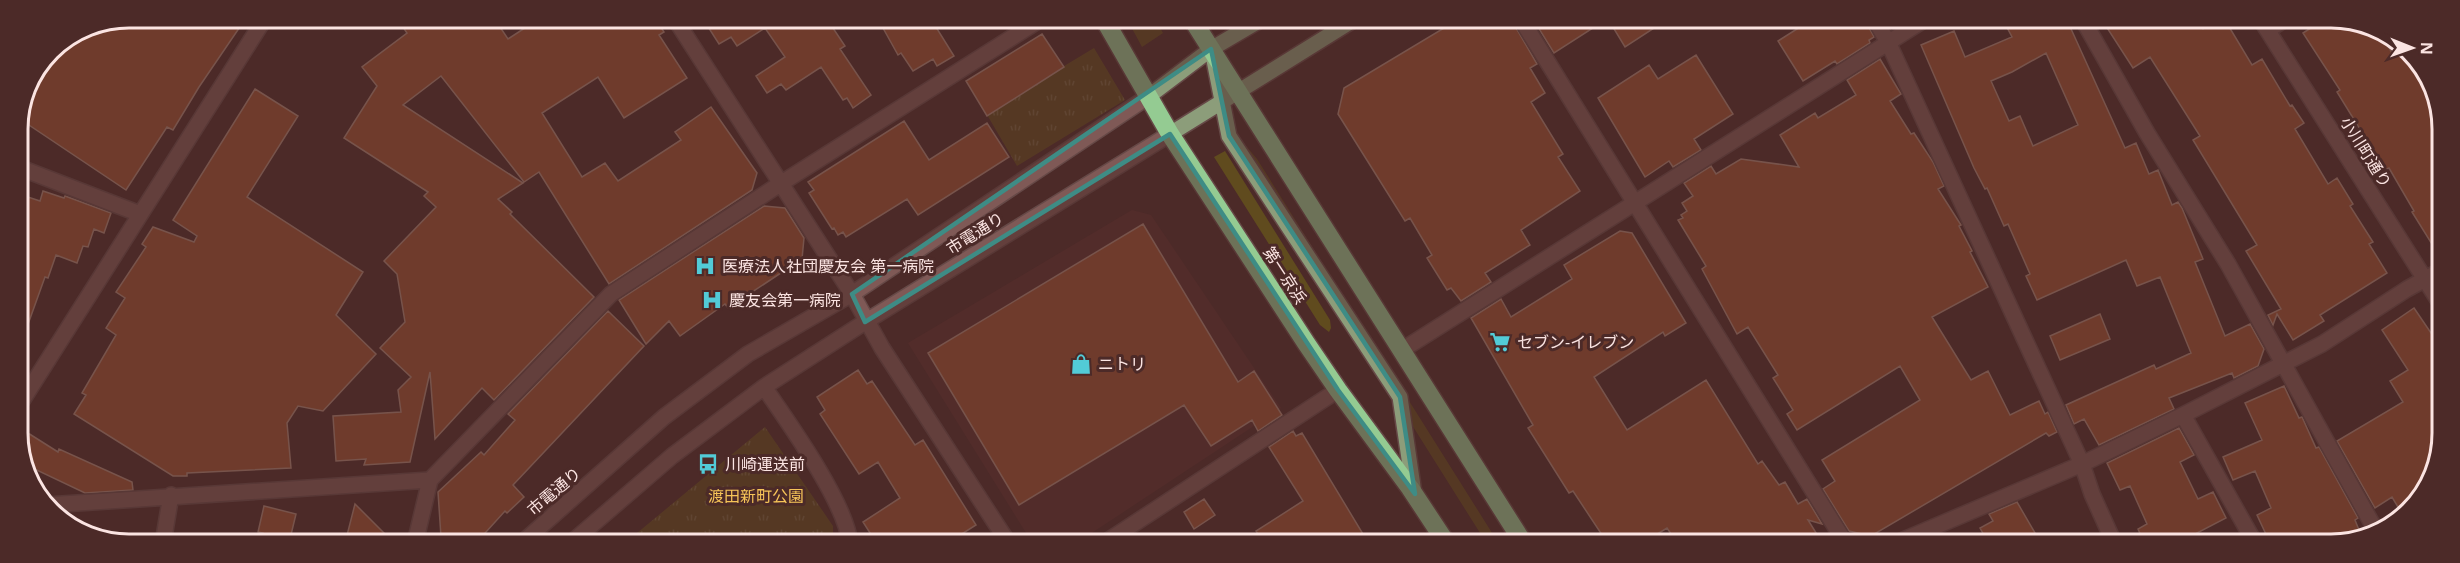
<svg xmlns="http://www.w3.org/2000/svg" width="2460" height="563" font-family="'Open Sans','Noto Sans JP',sans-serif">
<defs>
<pattern id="park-tufts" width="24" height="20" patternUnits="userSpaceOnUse" patternTransform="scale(1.5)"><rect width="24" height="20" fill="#604b1e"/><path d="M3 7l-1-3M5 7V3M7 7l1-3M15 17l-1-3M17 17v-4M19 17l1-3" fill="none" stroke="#78653e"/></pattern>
</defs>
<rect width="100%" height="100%" fill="#4c2a28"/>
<!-- built -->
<path fill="#5a302e" d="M1132 210 1151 215 1281 408 1075 544H1033L908 343Z"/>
<!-- green -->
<path fill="#604b1e" d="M1127 19H1155L1163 33 1142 47Z
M1242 141 1257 159 1499 544H1487L1245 160 1236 144Z
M1225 151 1330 320 1331 328 1329 332 1320 325 1214 157Z"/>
<!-- park -->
<path fill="url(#park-tufts)" d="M1094 48 1125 100 1017 166 986 113Z
M765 427 833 526V544L625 543Z"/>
<!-- building -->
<path fill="#995131" stroke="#ab8676" stroke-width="1.5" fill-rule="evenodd" d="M130 18H246L199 87 173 130 167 127 126 190 20 119 51 50 87 26Z
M397 18H494L508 39 540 18H655L664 32 659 35 687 78 624 118 598 77 542 113 582 177 605 163 618 181 681 140 675 132 711 107 757 173 752 190 609 284 539 172 524 182 441 76 403 105 523 183 498 199 512 212 510 214 594 297 494 400 482 388 435 439 430 372 410 462 364 465 366 459 336 461 333 416 401 412 398 390 411 377 380 348 405 322 397 274 384 261 436 207 424 196 428 192 344 138 377 86 362 67 407 33Z
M703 19H827L845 46 840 49 871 95 853 108 847 98 843 100 821 67 786 90 781 84 767 93 756 76 785 57 765 28 737 46 731 37 719 44Z
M878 19H931L954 56 937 66 933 59 913 71 901 53 898 55Z
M1459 19H1511L1537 64 1530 68 1545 93 1531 102 1563 154 1558 157 1580 191 1521 230 1530 245 1485 273 1491 282 1461 301 1451 288 1447 290 1427 258 1432 255 1410 218 1405 221 1338 114 1344 88Z
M1533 19H1607L1554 53Z
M1608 19H1668L1625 47Z
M1791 20H1865L1874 37 1869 40 1870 43 1837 64 1835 61 1803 81 1778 41 1797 29Z
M2003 20H2067L2125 148 2136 143 2149 174 2158 170 2172 205 2178 202 2182 208 2203 259 2195 262 2225 336 2250 324 2264 349 2258 366 2234 378 2232 373 2169 398 2174 409 2099 445 2084 419 2074 424 2066 405 2154 365 2156 369 2191 353 2160 277 2137 286 2126 260 2037 300 2026 276 2030 274 2008 224 2004 226 1987 188 1985 189 1974 168 1921 45 1954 31 1965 57 2012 37ZM2046 53 2078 125 2033 146 2020 116 2009 121 1991 81 2012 72Z
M2102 20H2197L2203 29 2218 20H2225L2252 65 2262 59 2290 106 2292 105 2304 123 2295 129 2328 184 2337 178 2353 204 2350 206 2373 242 2369 244 2387 273 2320 315 2324 321 2293 340 2277 314 2273 325 2268 315 2281 309 2246 251 2257 245 2193 140 2200 136 2150 57 2133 68Z
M2323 20H2352L2381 35 2394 56 2407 49 2440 108V257L2412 212 2414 211 2389 168 2385 170 2337 92 2340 90 2303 33Z
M1042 34 1064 67 987 116 966 81Z
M1696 55 1733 114 1694 139 1701 150 1673 167 1669 161 1645 177 1598 98 1649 65 1658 79Z
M1880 59 1901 94 1890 101 1911 134 1914 133 1933 162 1944 186 1938 189 1961 225 1959 226 1972 251 1970 252 1988 287 1932 317 1971 380 1988 371 2010 415 2039 401 2045 414 2048 412 2057 432 2049 436 2046 433 1871 536 1849 531 1823 489 1835 481 1822 460 1920 400 1900 366 1797 430 1787 414 1793 410 1773 378 1778 375 1748 327 1737 334 1702 269 1706 266 1678 220 1683 218 1681 215 1687 211 1682 203 1693 196 1684 183 1711 166 1716 174 1741 159 1799 167 1780 135 1815 113 1818 118 1856 95 1847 80Z
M255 89 298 116 247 197 363 272 336 315 376 354 323 411 298 406 287 423 291 468 187 473V476H173L74 414 86 395 82 393 116 335 106 328 125 298 116 292 146 247 142 244 153 227 194 242 197 236 173 220Z
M904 121 929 160 987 123 1009 157 918 215 907 199 846 237 843 232 838 235 834 228 832 229 809 193 814 190 808 182Z
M43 191 64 198 65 196 111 213 104 233 94 229 88 247 83 246 77 263 56 255 48 278 45 277 22 341H20L19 194 40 201Z
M764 206 785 208 804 238 802 259 728 308 725 304 680 336 669 321 646 344 619 300Z
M1143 224 1238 382 1254 371 1282 415 1258 431 1252 420 1211 446 1184 405 1019 505 928 353Z
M1620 231 1632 233 1686 323 1665 336 1663 332 1594 377 1627 430 1706 380 1758 464 1762 461 1779 485 1785 482 1798 504 1807 499 1822 524 1808 520 1823 544H1678L1667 528 1641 544H1608L1573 491 1569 493 1528 428 1533 425 1471 318 1501 299 1511 317 1572 279 1564 265Z
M2414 308 2431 333 2440 328V455L2404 517 2392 497 2375 508 2337 441 2403 402 2390 381 2408 370 2382 330Z
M608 311 644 346 513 485 524 497 507 513 505 511 476 543H447L441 537 438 492 481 452 484 455 515 420 508 414Z
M2100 314 2110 339 2060 360 2050 336Z
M858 370 867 384 872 381 915 445 923 440 976 525 960 535 965 544H877L863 522 900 498 878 462 859 474 820 414 825 410 817 397Z
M2284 386 2299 418 2302 417 2316 448 2319 447 2358 518 2355 520 2361 535 2337 545H2271L2257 515 2271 508 2255 471 2233 480 2223 457 2262 440 2245 403Z
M20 428 58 452 59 449 132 482 133 490 85 493 26 465 20 455Z
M2179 428 2194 455 2180 462 2198 499 2213 492 2226 518 2174 545H2145L2138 529 2147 524 2130 486 2120 490 2107 463Z
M1293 431 1296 436 1302 433 1369 544H1264L1256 531 1303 501 1269 447Z
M1204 499 1215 515 1194 529 1184 512Z
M2017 502 2042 545 1989 544 1980 528 1993 521 1989 514Z
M355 504 394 543H345Z
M264 506 296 514 289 543H260L263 533 258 532Z"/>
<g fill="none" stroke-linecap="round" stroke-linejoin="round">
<!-- minor casing -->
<g stroke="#664947" stroke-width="18">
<path id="minor" d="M675 19 852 294 882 348 1009 544
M1521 19 1846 544
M1875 20 1888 42 2082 464 2092 494 2115 545
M2083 20 2147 133 2228 264 2375 529
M2261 20 2440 303
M2268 30 2284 20
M18 167 140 214
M1402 350 1924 20
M764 387C788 422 847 504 850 544
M20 404 265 18
M2183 415 2256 545
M47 505 430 480 611 294 780 184 1041 19
M163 543 171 495
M415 543 430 480
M522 543 664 417 748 354 852 294 1149 96
M571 543 672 456 764 387 865 322 1170 134
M1103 544 1338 390
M1894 544 2082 464 2183 415 2322 344 2407 289 2440 271"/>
</g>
<!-- major casing -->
<g stroke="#664947" stroke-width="18">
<path id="major" d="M1213 55 1229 136 1400 397 1414 493
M1149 96 1211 49 1262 19
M1170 134 1355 19"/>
</g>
<!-- highway casing -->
<g stroke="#664947" stroke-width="21">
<path id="highway" d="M1104 19 1170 134 1306 343 1338 390 1410 488 1447 544
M1192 19 1524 544"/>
</g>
<!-- minor -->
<use href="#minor" stroke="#7f5956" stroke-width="15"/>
<!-- major -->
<use href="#major" stroke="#8c9d7a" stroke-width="15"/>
<!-- highway -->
<use href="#highway" stroke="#94cb92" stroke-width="18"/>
</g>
<!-- marked area -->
<path d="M0 0H2460V563H0ZM1211 49 1229 136 1400 397 1415 494 1338 390 1170 134 865 322 852 294Z" fill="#4c2a28" fill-opacity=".55" fill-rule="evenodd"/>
<path fill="none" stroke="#3e8c85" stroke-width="4.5" stroke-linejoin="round" d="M1211 49 1229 136 1400 397 1415 494 1338 390 1170 134 865 322 852 294Z"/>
<!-- icons -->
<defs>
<g id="hospital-bare" transform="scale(1.62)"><path d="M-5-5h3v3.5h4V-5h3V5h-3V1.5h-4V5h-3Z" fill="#52cbd7" stroke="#4c2a28" stroke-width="2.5" paint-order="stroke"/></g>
<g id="supermarket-bare" transform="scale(1.62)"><path d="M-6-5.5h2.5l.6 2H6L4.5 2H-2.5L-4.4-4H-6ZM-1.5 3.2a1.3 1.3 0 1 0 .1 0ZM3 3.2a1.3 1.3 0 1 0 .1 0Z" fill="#52cbd7" stroke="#4c2a28" stroke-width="2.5" paint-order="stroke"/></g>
<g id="shop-bare" transform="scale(1.62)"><path d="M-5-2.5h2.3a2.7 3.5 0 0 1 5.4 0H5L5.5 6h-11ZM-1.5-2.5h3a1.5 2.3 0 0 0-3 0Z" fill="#52cbd7" stroke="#4c2a28" stroke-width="2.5" paint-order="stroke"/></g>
<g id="bus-bare" transform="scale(1.62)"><path d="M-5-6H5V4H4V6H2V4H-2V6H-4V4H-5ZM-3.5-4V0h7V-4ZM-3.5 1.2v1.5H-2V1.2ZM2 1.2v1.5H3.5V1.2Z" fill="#52cbd7" stroke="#4c2a28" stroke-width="2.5" paint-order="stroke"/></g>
</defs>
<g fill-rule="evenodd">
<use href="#hospital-bare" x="705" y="266"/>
<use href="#hospital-bare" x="712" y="300"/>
<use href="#supermarket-bare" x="1500" y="342"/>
<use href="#shop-bare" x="1081" y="364"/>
<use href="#bus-bare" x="708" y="464"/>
</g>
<g text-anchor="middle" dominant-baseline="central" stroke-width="6" stroke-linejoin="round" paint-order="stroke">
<!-- street labels -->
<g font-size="16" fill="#fbe4e2" stroke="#4c2a28">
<text transform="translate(2366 152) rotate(58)">小川町通り</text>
<text transform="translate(975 233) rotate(-32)">市電通り</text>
<text transform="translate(1285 275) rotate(57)">第一京浜</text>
<text transform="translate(554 491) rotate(-40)">市電通り</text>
</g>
<!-- poi labels -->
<g font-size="16" fill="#fbe4e2" stroke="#4c2a28" text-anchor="start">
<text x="722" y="266">医療法人社団慶友会 第一病院</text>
<text x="729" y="300">慶友会第一病院</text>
<text x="1517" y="342">セブン-イレブン</text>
<text x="1098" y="364">ニトリ</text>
<text x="725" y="464">川崎運送前</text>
</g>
<!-- park labels -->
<g font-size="16" fill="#f6c458" stroke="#4c2a28">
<text x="756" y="496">渡田新町公園</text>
</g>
</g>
<!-- crop -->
<path d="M0 0H2460V563H0ZM129 28H2331A101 101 0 0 1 2432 129V433A101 101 0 0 1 2331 534H129A101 101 0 0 1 28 433V129A101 101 0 0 1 129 28Z" fill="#4c2a28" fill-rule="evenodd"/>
<path fill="none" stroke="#fbe4e2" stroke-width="3" d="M129 28H2331A101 101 0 0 1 2432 129V433A101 101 0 0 1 2331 534H129A101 101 0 0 1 28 433V129A101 101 0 0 1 129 28Z"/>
<!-- north arrow -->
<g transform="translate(2412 48) rotate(91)" stroke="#4c2a28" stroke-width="4.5" paint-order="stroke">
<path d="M0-4.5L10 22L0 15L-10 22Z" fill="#fbe4e2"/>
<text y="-9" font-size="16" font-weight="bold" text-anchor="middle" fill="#fbe4e2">N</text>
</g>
</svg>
